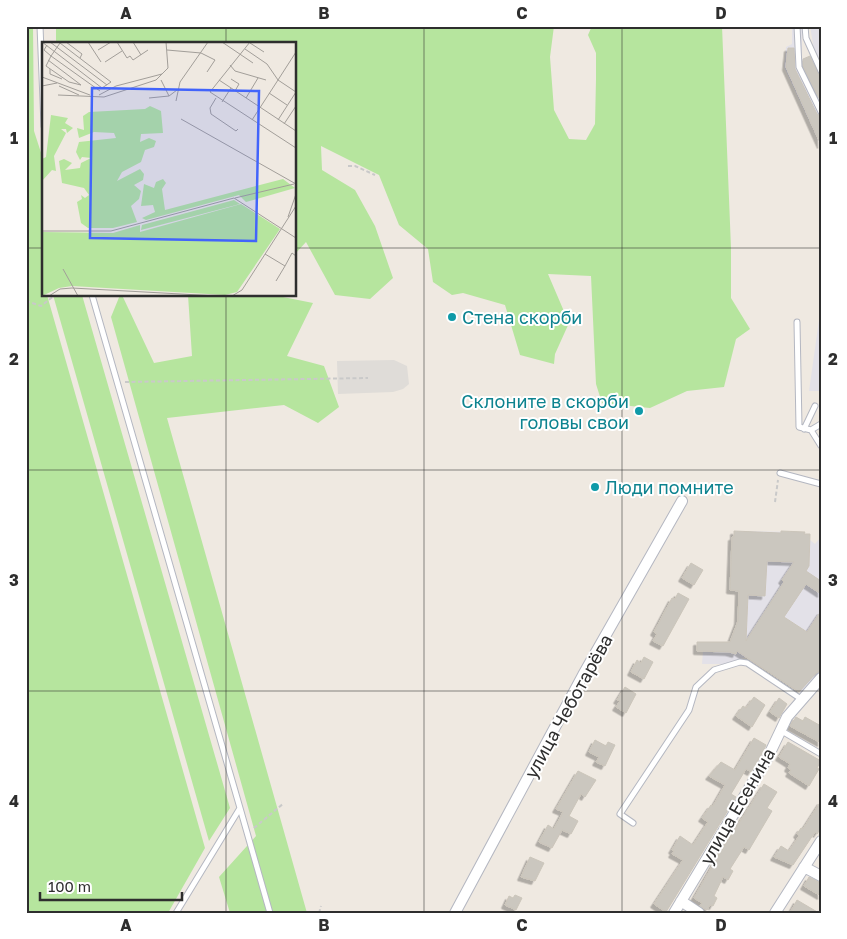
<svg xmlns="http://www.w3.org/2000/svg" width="847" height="939" font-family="'Golos Text',sans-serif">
<defs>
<filter id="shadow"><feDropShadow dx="-3.5" dy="3.5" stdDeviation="0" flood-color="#0004"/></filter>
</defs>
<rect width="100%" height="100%" fill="#efe9e1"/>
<!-- industrial -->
<path fill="#e3e1e8" d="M792 26H802V59L811 56 821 79V146L784 67 786 47 792 44Z
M810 26H821V60L814 50Z
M821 306V391H809Z
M734 531 805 532V534H810V540L815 544 821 537V671L808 690 802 694 746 657 726 664H702L703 651H697V642H730L738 621 739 591 730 590 732 537H734Z"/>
<!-- green -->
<path fill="#b6e59e" d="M26 26H33L34 131 44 162V278H42L44 295H47L205 848 168 913H26Z
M56 26H554L550 57 554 110 569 139 586 140 595 124 596 79V53L588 35 592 26H722L731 248V298L750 329 736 339 724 387 687 391 650 408 602 403 596 384 591 276 548 274 569 323 555 354 554 364 520 355 505 305 463 293 452 295 433 282 428 249 399 225 379 175 321 146 322 170 355 190 375 226 393 278 370 299 335 295 306 242 295 254V44H56Z
M53 295H82L230 808 209 841Z
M120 295H122L154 363 192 356 188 295H273L313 303 287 356 324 366 339 407 318 423 284 405 167 418 307 913H230L219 877 256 836 111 317Z"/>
<!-- plaza -->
<path fill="#dfdcd8" d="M394 360 407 366 409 384 403 389 393 392 338 394 337 361Z"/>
<!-- building -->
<path fill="#cbc7bf" stroke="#cbc5ba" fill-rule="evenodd" filter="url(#shadow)" d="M788 48H794L795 69 817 114 821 116V145L786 67Z
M810 56 821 79V102L803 66V59Z
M734 531 781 533V531L805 532 804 534H810L809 566 806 571 821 581V594L806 584 784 617 807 632 821 611V671L816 673 799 692 737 651 736 654 729 652 697 651V642H730L738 621 739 591 730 590 732 537H734ZM767 561 794 562 782 580 784 582 746 641 748 595 765 596Z
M691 563 703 570 694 585 682 578Z
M678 593 689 599 663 646 653 641 657 634 654 632 672 598 675 599Z
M644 657 653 662 644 679 631 672 637 660 641 663Z
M625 687 636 694 626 713 616 707 620 701 617 700Z
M754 697 765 705 752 727 736 716 743 706 746 708Z
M779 698 787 704 779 718 770 712Z
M796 717 803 721 805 717 821 726V743L790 726Z
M754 738 766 745 762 754 751 772 746 769 731 794 736 797 666 912 654 904 683 860 672 854 674 851 672 850 680 836 693 845 708 822 702 818 711 805 713 806 725 785 709 776 721 762 735 770Z
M595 740 606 746 608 742 615 745 605 766 596 762 599 757 589 752Z
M788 742 821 761 817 768 819 769 809 786 789 773 791 770 788 768 790 764 779 757Z
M578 771 596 780 585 797 581 794 569 816 578 821 571 834 562 830 552 848 539 842 548 825 554 829 563 812 556 809Z
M764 784 777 792 767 808 772 811 749 850 744 847 730 869 733 871 728 880 723 877 714 896 717 898 713 906 710 905 707 910 700 906 702 903 694 898 718 856Z
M821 801V828L817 834 815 832 793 865 774 857 781 846 789 851 799 836 797 834 801 828 803 829Z
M530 857 544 863 535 881 521 877Z
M809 877 821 883V896L804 886Z
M515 895 522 898 516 910 505 905 509 896 513 898Z
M797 900 819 913H790Z"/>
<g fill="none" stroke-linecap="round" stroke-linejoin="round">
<!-- service casing -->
<g stroke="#b4b7c1" stroke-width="7">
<path id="service" d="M40 26 44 126
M797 26 799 67 821 112
M805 26 806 38 821 71
M92 295 240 808 176 913
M797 322 799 427 811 430
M821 424 811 430 821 446
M804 429 815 406
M780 473 821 484
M780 730 821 754
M240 808 270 913
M633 823 620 814 689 710 696 687 714 670 740 662 747 663 801 699"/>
</g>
<!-- minor casing -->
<g stroke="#b4b7c1" stroke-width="12">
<path id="minor" d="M804 867 821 876
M681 901 699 913
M455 913 583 675 682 501
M674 913 768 757 787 717 821 678
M775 913 821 841"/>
</g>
<!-- path -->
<path stroke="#c9c9c9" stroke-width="2" stroke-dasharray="4 2.5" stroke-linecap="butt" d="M348 166H355L375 175
M26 301 41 306 55 295
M125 382 368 378
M775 502 778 480
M254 828 284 803
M319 913 321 906"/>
<!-- service -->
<use href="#service" stroke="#fff" stroke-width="5"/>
<!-- minor -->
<use href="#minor" stroke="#fff" stroke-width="10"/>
</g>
<!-- grid -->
<path fill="none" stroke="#2e2e2e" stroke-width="1" stroke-opacity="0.55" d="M226 26V44M424 26V913M622 26V913M26 248H44M295 248H821M226 295V913M26 470H821M26 691H821"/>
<!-- markers -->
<g fill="#0f9aa8" stroke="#fff" stroke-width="2">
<circle cx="452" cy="317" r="5"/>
<circle cx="639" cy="411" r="5"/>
<circle cx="595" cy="487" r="5"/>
</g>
<g text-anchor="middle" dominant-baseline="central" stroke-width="4" stroke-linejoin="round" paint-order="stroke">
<!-- culture labels -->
<g font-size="18" fill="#0d838f" stroke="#fff" text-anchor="start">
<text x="462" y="317">Стена скорби</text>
<text x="629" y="401" text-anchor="end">Склоните в скорби<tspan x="629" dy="21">головы свои</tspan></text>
<text x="605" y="487">Люди помните</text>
</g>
<!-- street labels -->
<g font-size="18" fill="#2e2e2e" stroke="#fff">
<text transform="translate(568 706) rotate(-61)">улица Чеботарёва</text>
<text transform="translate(737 806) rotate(-60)">улица Есенина</text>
</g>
</g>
<!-- overview -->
<g transform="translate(42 42)">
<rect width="254" height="254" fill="#efe9e1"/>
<path d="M108 64 119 69 121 91 99 92 98 100 107 96 114 99 112 105 103 108 99 120 80 130 75 139 98 127 102 132 101 138 92 143 99 149 97 157 89 164 95 180 71 186H46L39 181 35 160 40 157 39 153 43 156 47 153 42 146 20 141 17 119 22 117 30 121 23 128 38 126 39 121 49 116 40 115 38 118 34 110 37 100 74 96 72 91 52 90 37 96 35 86 42 88 41 74 47 70 103 67ZM9 73 26 76 23 81 31 86 25 91 24 87H19L24 91 12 114 14 129 10 128 0 139V117L4 115ZM121 137 124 141 120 147 123 168 241 137 253 146 204 160 197 153 104 178 100 176 113 170 111 163 99 164 102 142 112 146 114 140ZM192 158 198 162 99 188 100 183ZM199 162 238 187 195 250 183 253 30 244 17 246 0 254V190L71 191 98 183V190Z" fill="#b6e59e"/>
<path fill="none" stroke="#a29e99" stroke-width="1" d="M0 0 60 46 69 40 18 1M8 0 65 43M24 0 40 12 38 16M46 0 59 20M75 0 85 16 88 14 91 18 106 8M91 0 99 13M180 0 211 21M208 0 168 50 254 106M18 1 9 14 58 49M208 1 222 10M5 3 2 8 9 14 4 24 27 40 39 43M203 7 225 22 236 38 210 78M56 8 69 0M125 8 159 11 173 18 165 30M254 10 236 38 254 50M6 18 39 43M63 20 80 9M188 23 193 29 224 38M8 27V32L20 37M0 35 48 53M189 37 197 42 193 49M119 38 127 54 135 48M177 38 254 89M0 44 15 41M17 44 37 53M227 51 245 63M16 53 62 55 114 38 126 26 124 0M57 53 74 44 120 32M107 56 127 54M174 56 168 66 169 72 194 89 196 87M204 56 216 36M134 59 138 40 166 0M180 60 189 46M139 77 254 142M236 78 254 50M242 82 254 64M193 156 252 142M246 175 254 152M0 189H69L192 156 254 196M223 212 243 224 250 211 254 214M21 227 36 254M234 239 243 224M7 254 18 247 30 246 175 254M190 254 200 248 254 164"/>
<path fill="#4264fb" fill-opacity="0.15" stroke="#4264fb" stroke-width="2.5" d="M50 46 217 49 214 199 48 196Z"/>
<rect width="254" height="254" fill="none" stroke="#2e2e2e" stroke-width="2.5"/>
</g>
<!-- border -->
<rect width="847" height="939" fill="none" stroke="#ffffff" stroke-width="55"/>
<!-- scale -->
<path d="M40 892v8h142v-8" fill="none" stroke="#2e2e2e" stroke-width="2.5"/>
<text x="48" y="892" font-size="15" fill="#2e2e2e" stroke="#ffffff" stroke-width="4" paint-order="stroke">100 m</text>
<rect x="28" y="28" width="792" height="884" fill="none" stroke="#2e2e2e" stroke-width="2"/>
<g font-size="16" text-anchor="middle" font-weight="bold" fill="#2e2e2e">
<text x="126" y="19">A</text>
<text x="324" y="19">B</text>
<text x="522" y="19">C</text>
<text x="721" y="19">D</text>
<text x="14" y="144">1</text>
<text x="833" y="144">1</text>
<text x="14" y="365">2</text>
<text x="833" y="365">2</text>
<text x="14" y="586">3</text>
<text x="833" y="586">3</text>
<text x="14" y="807">4</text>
<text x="833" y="807">4</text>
<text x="126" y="931">A</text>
<text x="324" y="931">B</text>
<text x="522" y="931">C</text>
<text x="721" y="931">D</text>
</g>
</svg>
